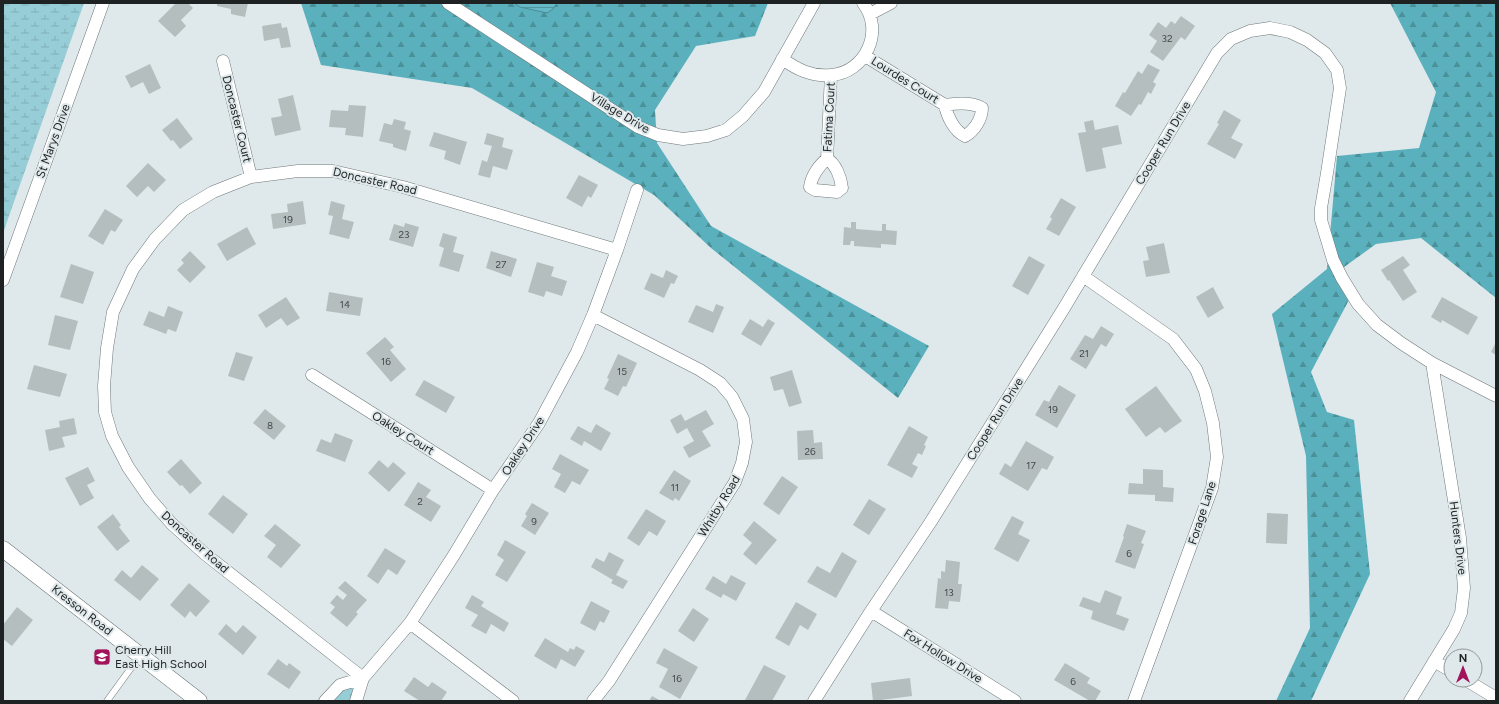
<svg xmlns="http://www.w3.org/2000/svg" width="1499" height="704" font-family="Figtree,sans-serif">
<defs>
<pattern id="grass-tufts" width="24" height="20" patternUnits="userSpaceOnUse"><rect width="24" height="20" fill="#96cdd6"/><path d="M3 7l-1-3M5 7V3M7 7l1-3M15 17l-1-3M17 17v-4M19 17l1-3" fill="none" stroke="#81b0b7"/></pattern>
<pattern id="forest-firs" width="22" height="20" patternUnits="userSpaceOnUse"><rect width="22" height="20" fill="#5ab1bd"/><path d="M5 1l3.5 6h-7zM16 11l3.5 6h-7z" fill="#4a9099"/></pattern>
<pattern id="wetland-marsh" width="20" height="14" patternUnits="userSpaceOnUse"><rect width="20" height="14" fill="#96cdd6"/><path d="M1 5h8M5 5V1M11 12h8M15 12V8" fill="none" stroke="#81b0b7"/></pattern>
<pattern id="water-rules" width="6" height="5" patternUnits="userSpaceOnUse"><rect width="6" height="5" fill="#63b9c6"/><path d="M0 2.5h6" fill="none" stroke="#5196a0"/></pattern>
</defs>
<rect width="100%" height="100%" fill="#dfe8ea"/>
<!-- grass -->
<path fill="url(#grass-tufts)" d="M363 678 356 701H325Z"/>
<!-- forest -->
<path fill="url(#forest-firs)" d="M301 3H768L755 36 696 46 655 110 657 143 711 226 929 346 898 398 711 248 654 195 472 88 321 65Z
M1390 3H1496V298L1421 238 1376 244 1340 270 1350 298 1311 372 1327 412 1354 420 1370 574 1311 701H1276L1310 628 1306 456 1272 314 1327 269 1337 156 1419 148 1436 92Z"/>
<!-- wetland -->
<path fill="url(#wetland-marsh)" d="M3 3H84L3 233Z"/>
<!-- water -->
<path fill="url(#water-rules)" stroke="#4f8c95" d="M514 3H557L553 9 547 13 520 7Z"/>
<!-- building -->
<path fill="#b5bebf" d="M176 3H188L193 8 181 20 186 26 175 37 158 21Z
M217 3H248L245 17 231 14V9L217 6Z
M1181 16 1195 26 1185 40 1181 37 1163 61 1150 52 1157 41 1149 35 1158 22 1166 28 1171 21 1175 24Z
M281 23 282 28 287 27 291 47 281 48 279 38 264 41 262 26Z
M150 64 161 88 149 94 143 82 131 88 125 76Z
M1148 64 1160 70 1153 82 1156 84 1151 94 1148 92 1141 105 1139 104 1131 116 1115 106 1123 92 1125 93 1138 71 1142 74Z
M293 95 301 130 275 136 271 118 282 116 278 99Z
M349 105 366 106 363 137 345 135 346 128 329 127 331 110 348 111Z
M1224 110 1241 120 1231 138 1243 144 1235 159 1207 144 1219 124 1217 123Z
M177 118 193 139 180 149 173 140 171 141 162 130Z
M394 119 406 122 404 129 411 131 406 151 393 147V144L379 141 384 123 392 125Z
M1093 120 1095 130 1118 125 1122 144 1102 148 1106 168 1086 172 1078 133 1086 132 1084 122Z
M434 132 467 142 460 165 444 159 446 151 429 146Z
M487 133 504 138 502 147 513 150 507 170 493 166 490 178 478 175 482 160 487 162 492 146 484 144Z
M148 163 166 180 154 192 148 186 137 197 126 186Z
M579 175 598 185 591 198 588 196 582 207 566 198Z
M1061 198 1076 207 1059 236 1046 229 1052 219 1050 217Z
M303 201 306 224 273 229 271 214 288 212 287 204Z
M331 201 345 205 342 219 354 222 349 239 329 234 333 216 328 215Z
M105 209 123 220 115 232 111 230 103 245 88 236Z
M851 222H856V229L882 231V224H886V230L897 231 896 245 881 244V248L854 246V241H851L850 245H843L844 227 851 228Z
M405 223 419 227 413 247 389 240 394 224 404 227Z
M247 227 256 244 227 261 217 244Z
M443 233 457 237 453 252 464 255 459 272 439 266 444 248 439 246Z
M1164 243 1170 273 1146 277 1143 261 1149 260 1146 247Z
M190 251 206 267 190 283 177 270 184 263 181 260Z
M491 251 517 259 511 277 486 268Z
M1029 256 1045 265 1028 295 1012 286Z
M1403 256 1410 265 1403 270 1417 292 1403 301 1389 280 1388 281 1381 270Z
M537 262 554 267 551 276 567 281 562 296 546 291 544 297 528 292Z
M71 264 94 272 83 304 60 297Z
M666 270 678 276 674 284 671 283 664 298 644 289 651 273 663 278Z
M1213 287 1224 308 1208 318 1196 297Z
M329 292 363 298 360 316 326 311Z
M286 297 300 318 287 326 281 318 266 328 258 315Z
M1442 297 1478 317 1468 335 1442 320 1441 323 1431 317Z
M716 304 724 307 713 333 688 322 696 305 713 312Z
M168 306 183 312 176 332 168 329 166 334 143 325 149 311 164 317Z
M55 315 78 321 70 350 48 345Z
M750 319 763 327 768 319 775 323 761 346 741 334Z
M1101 326 1114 334 1106 347 1101 344 1086 369 1070 359 1085 335 1093 339Z
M385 337 394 347 390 350 406 369 391 382 366 353Z
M1496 342V355L1491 352Z
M236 352 253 357 244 381 228 376Z
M618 354 637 363 626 387 623 386 618 396 604 389 609 379 607 378Z
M34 365 67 374 60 397 27 389Z
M792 370 802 403 789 407 783 389 774 391 770 377Z
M424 380 455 397 446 413 415 395Z
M1059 385 1076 395 1057 428 1035 415 1044 400 1049 402Z
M1156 386 1182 421 1165 433 1160 427 1146 437 1125 409Z
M265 409 286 426 274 440 253 423Z
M706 410 714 424 702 431 711 446 689 458 683 447 694 441 687 428 677 434 670 420 681 414 685 421Z
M74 418 77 434 62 437 65 447 49 451 45 430 60 427 59 421Z
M596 424 611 433 601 451 584 441 582 446 570 439 578 426 591 433Z
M909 426 928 437 924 445 926 446 922 455 918 453 912 464 918 467 912 478 887 465Z
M813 430 814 443 822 442 823 459 798 460 797 431Z
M335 433 353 440 345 462 316 451 321 439 331 443Z
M1026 441 1054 457 1047 470 1042 468 1028 491 999 474 1005 463 1011 467Z
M560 454 589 470 580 485 572 481 565 493 554 487 561 474 552 469Z
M181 459 202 483 190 494 182 485 180 486 167 472Z
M379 460 388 468 393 462 406 473 389 492 368 473Z
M88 467 95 481 87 485 94 498 80 506 65 478Z
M1143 469 1163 470V487L1174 488 1173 502 1155 501V495L1128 494 1129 483 1143 484Z
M674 470 691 481 679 501 675 498 673 501 659 493Z
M782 476 798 487 779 515 763 504Z
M418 482 431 490 426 497 441 506 431 522 404 505Z
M223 495 248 514 233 534 208 514Z
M869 499 886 509 869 535 853 525Z
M532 503 549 513 535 535 521 526 527 516 525 514Z
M646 509 666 521 657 536 649 531 639 546 627 538Z
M1267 513 1288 514 1287 544 1266 543Z
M113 514 121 525 119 527 130 541 117 551 97 527Z
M1012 516 1024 522 1018 534 1030 540 1018 562 994 549Z
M754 521 777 540 756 565 743 554 752 543 743 535Z
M275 524 301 545 281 568 267 557 276 545 264 536Z
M1127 524 1146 531 1141 543 1144 544 1135 569 1115 562 1124 537 1123 536Z
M505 540 526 552 507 582 495 575 504 560 497 555Z
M385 548 406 561 397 575 388 569 378 584 367 576Z
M609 552 624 560 616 575 628 581 623 589 611 583 613 580 591 567 596 558 604 562Z
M842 552 857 561 836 598 807 582 817 566 830 573Z
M946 560 960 562 958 584H962L960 602 949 601 948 609 935 608 938 578 941 579V571L945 572Z
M142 565 159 579 140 601 114 580 122 570 131 578Z
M731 575 746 583 736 601 723 594 721 598 705 589 713 576 726 584Z
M345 581 367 600 356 612 358 614 347 627 330 613 335 607 330 603 337 595 343 600 347 595 338 588Z
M189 583 210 601 196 617 190 611 185 618 170 605Z
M1105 590 1122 597 1116 614 1129 619 1124 631 1091 619 1093 611 1079 606 1083 597 1100 603Z
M472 595 484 602 481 606 509 623 504 632 491 624 486 634 471 626 478 615 465 608Z
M591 601 610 611 604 623 600 621 595 631 580 623Z
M796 602 817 614 808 630 800 625 789 646 775 638Z
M17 607 33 620 12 646 3 639V625Z
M693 608 709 619 694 642 678 631Z
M226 624 236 633 243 625 257 637 243 655 218 634Z
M545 638 568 652 570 648 574 650 576 646 585 651 575 667 561 659 556 669 534 656Z
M664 648 698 667 680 699 659 687 668 669 656 663Z
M278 659 287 666 289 663 301 672 289 689 267 674Z
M1065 663 1090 678 1087 683 1101 691 1095 701H1090L1054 680Z
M764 665 786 676 772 701H747L745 700Z
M414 677 428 687 432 682 447 692 441 701H420L404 691Z
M910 678 912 696 873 701 871 683Z
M652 696 661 701H649Z"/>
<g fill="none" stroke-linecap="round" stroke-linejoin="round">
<!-- lane casing -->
<g stroke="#6f7879" stroke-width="7">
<path id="lane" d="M107 701 139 657"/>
</g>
<!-- street casing -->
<g stroke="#6f7879" stroke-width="13">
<path id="street" d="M448 3 638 127 658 135 683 139 707 136 726 130 743 116 764 92 814 3
M870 14 891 3
M865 56 945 105C947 116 954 131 965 136 974 131 982 119 982 108 972 102 957 103 945 105
M782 59C797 69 811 77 831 75 865 73 885 31 863 3
M223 61 251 177
M827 159C836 164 841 178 842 188L837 192 815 190 810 187C811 177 819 165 827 159L831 75
M1083 276 1173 339 1196 369 1205 391 1213 423 1217 457 1212 488 1134 701
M3 280 103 3
M312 375 493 490
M871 611 1015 701
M410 623 513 701
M1434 661 1451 671
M363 678 205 554 172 524 150 499 128 467 112 436 105 412 104 386 107 348 113 312 133 269 155 239 183 210 213 192 251 177 298 171H333L403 187 617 250
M1466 680 1496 698
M325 701 340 685 363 678
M356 701 363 678 410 623 454 555 493 490 539 423 577 352 593 315 617 250 637 190
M593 701 609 681 735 482 742 463 746 442 743 419 732 397 720 383 700 370 593 315
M814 701 871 611 930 523 1064 308 1217 53 1231 39 1250 31 1270 28 1290 32 1307 40 1325 53 1337 70 1340 88 1327 173 1321 208V220L1333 260 1342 278 1358 304 1377 325 1401 343 1432 363 1496 396
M1410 701 1454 629 1461 613 1464 588 1460 538 1432 363"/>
</g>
<!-- secondary casing -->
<g stroke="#6f7879" stroke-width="17">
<path id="secondary" d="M3 549 199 701"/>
</g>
<!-- lane -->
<use href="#lane" stroke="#fff" stroke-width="6"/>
<!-- street -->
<use href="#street" stroke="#fff" stroke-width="12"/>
<!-- secondary -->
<use href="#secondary" stroke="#fff" stroke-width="16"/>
</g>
<!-- icons -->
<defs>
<g id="school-square" transform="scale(0.9)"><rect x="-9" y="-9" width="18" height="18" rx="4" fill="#a1135a" stroke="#dfe8ea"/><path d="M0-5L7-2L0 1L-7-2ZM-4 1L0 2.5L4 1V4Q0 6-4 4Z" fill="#fff"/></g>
</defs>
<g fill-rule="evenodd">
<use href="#school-square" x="102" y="657"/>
</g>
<g text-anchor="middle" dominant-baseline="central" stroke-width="4" stroke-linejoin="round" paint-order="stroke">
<!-- number labels -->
<g font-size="10" fill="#44494a">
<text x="1167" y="38">32</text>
<text x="288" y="219">19</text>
<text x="404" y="234">23</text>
<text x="501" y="264">27</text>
<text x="345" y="304">14</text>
<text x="1084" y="353">21</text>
<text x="386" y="361">16</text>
<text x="622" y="371">15</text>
<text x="1053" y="409">19</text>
<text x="270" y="425">8</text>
<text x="810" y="451">26</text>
<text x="1031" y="465">17</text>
<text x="675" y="487">11</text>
<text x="420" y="501">2</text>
<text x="534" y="521">9</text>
<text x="1129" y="553">6</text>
<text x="949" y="592">13</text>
<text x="677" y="678">16</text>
<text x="1073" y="681">6</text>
</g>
<!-- street labels -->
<g font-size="12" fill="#1f2223" stroke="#dfe8ea">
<text transform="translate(905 80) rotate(32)">Lourdes Court</text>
<text transform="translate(620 113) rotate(31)">Village Drive</text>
<text transform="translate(829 117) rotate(-87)">Fatima Court</text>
<text transform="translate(237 119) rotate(76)">Doncaster Court</text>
<text transform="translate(53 141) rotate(-70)">St Marys Drive</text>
<text transform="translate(1163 143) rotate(-59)">Cooper Run Drive</text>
<text transform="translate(375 181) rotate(13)">Doncaster Road</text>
<text transform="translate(995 419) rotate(-58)">Cooper Run Drive</text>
<text transform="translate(403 433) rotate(32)">Oakley Court</text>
<text transform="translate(523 446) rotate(-57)">Oakley Drive</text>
<text transform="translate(719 506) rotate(-59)">Whitby Road</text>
<text transform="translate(1202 513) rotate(-72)">Forage Lane</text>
<text transform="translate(1458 538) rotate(83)">Hunters Drive</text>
<text transform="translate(195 542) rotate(42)">Doncaster Road</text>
<text transform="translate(82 610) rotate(38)">Kresson Road</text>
<text transform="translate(943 656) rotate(32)">Fox Hollow Drive</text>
</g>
<!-- poi labels -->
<g font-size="12" fill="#1f2223" stroke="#dfe8ea" text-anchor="start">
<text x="115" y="650">Cherry Hill<tspan x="115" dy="14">East High School</tspan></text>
</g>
</g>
<!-- border -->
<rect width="1499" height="704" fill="none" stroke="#1f2223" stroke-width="8"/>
<!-- north arrow -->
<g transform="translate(1463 668)"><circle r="19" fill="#dfe8ea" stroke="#92999a"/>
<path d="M0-3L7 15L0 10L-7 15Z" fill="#a1135a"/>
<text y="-6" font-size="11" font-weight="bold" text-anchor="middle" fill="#1f2223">N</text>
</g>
</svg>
